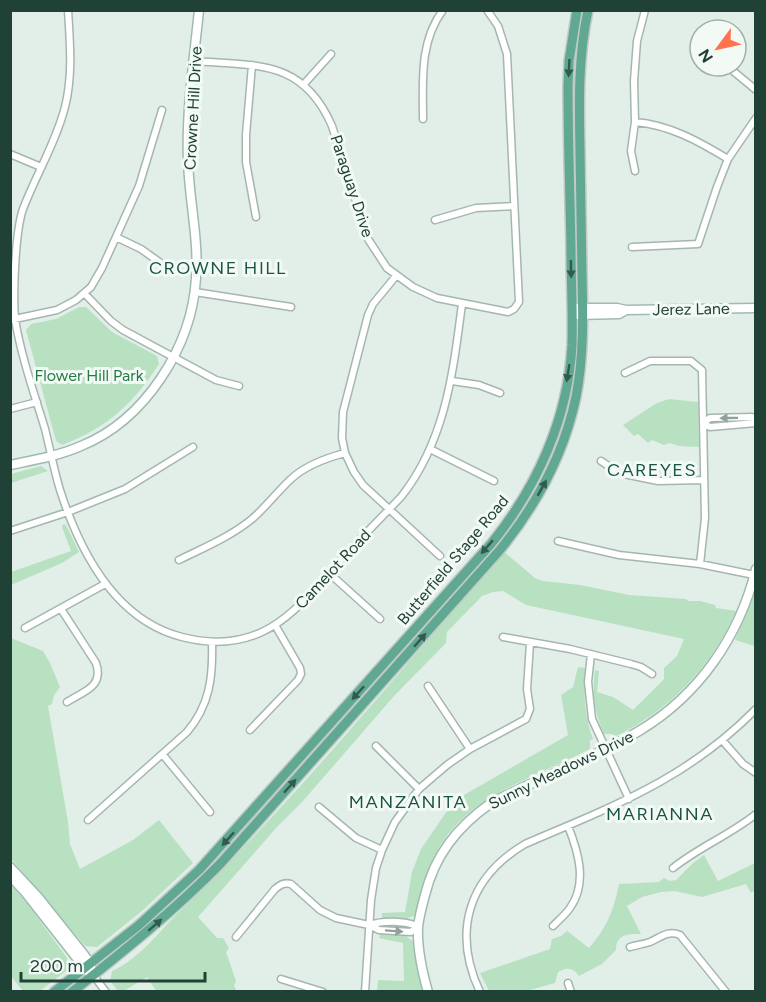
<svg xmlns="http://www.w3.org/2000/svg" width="766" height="1002" font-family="Figtree,sans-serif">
<rect width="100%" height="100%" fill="#e2eee8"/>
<!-- green -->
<path fill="#b8e1c2" d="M79 307H86L112 332 157 356 159 364C133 404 107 428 62 445L56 441 26 330 31 324 56 319Z
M579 322C577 404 557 464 509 531L238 839 187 892 103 960 185 889 235 836 494 544 550 453 575 331Z
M669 399 698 402 699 447 679 446 670 443 664 445 652 440 648 443 638 434 634 436 623 425 657 403Z
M41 466 48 471 11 483V474Z
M63 524 66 525 79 552 62 563 11 585V572L71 551 62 527Z
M504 552 535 578 543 581 580 585 629 595 686 599 688 601H700L715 605 716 608 736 611C712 667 669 711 614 737L612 734H604C594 712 592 694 595 670L599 671 597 692 613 697 633 710 664 679V668L677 656 684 639 526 605 503 591 493 592 482 596 447 632 446 643 394 696 303 801 277 827 198 917 217 938H223L229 948 226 952 236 981 234 986 237 991H156L147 977 124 991H118L110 981 112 971C141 958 160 930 183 908 297 798 399 671 504 552Z
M755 593V646L735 640Z
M11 638 43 651 50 663 60 687 54 695 52 704 48 706 68 822 70 844 80 869 133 840 159 820 193 863 142 911 97 947 85 946 11 859Z
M578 667 585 668C584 694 584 715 593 739L590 740V749C503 793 434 803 417 915L408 918 407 921 382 920V913L405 912 412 872 421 849 447 811 464 795 568 735 561 695 573 687Z
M704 855 718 881 755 863V890L751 893 746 884 702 897 675 891 661 892 642 897 627 906 641 934C628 934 616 934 616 950L602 964 579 976C573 967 566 967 558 972L555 983 526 991H489L480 973 550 949 552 939 561 936 567 931 589 948C607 928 614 909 619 884L659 882 664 878 670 881 676 880 693 863Z
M11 885 27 903 67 958 66 971 40 991H23L11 976Z
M381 933 407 934V937L414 942 416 963 422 991 377 992 378 980 404 981 403 943 379 938Z"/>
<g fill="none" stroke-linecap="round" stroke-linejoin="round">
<!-- street casing -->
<g stroke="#a4b7af" stroke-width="9">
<path id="street" d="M68 10C70 43 73 75 65 107 56 142 36 175 23 209 15 232 13 295 15 319 21 356 34 393 45 429 50 449 54 470 60 490 80 552 115 620 182 637 209 644 236 644 262 632 290 619 309 595 329 573 352 547 377 522 401 497 446 440 453 372 462 304
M194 61C257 66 303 59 332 126L368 239 387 268 413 287 437 298 508 312 514 309 519 302 507 54 498 26 487 10
M252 65 246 135V162L256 217
M727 66 756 90
M304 84 331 54
M423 119C423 82 419 42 443 10
M635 122C670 125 698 141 728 159
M10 154 41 167
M635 171 631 151 635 122 634 81 637 41 645 10
M435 220 476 208 514 206
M116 237 141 249 162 264
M632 247 698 244 717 187 728 159 756 118
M396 276 373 304 368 315 343 412 342 438 345 453 354 472 363 485 440 556
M195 292 291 307
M84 293 111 321 123 330 216 380 239 386
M10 320 57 310 76 300 91 287 102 268 139 186 162 110
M625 373 650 361H691L702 370 705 518 700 564
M452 381 479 385 500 393
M10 409 37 402
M703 423 710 418 752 417 756 419
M703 423 710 427 756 423
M430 449 494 481
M601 461 619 473 658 481 703 480
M10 531 68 512 125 489 193 447
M558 541 619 555 700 564 754 575
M179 560C203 548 230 537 252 519 266 507 277 492 291 479 306 465 326 458 345 453
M329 573 380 619
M61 609 96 663C104 687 84 691 67 702
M25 628 105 584
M503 637 570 649 631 664 641 667 652 674
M591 654 588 682 592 719 629 799
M428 686 470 749
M250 730 298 680 301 674 300 668 275 625
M722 740 743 764 756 773
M376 746 419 789
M163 755 210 812
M319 807 356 838 382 850
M88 820 187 732C210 705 213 677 212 642
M673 868C699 847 730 835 756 814
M369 925C384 920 404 921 418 926
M553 926C559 920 565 915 570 908 588 883 578 851 568 826
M236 937 275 889C280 885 284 882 291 884L320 910 336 918 369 925 379 930 411 932 418 926
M630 947C637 945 644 944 650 942 661 937 668 930 680 935L726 992
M93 975 106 992
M281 979 323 992
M568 983 571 992
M365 992 371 900 376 868 382 850 395 822 419 789 447 765 470 749 526 719 530 709 527 689 530 643
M480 992C452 932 468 878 525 844 613 806 686 780 756 709"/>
</g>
<!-- secondary casing -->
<g stroke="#9fbbb0" stroke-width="11">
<path id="secondary" d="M576 308H617L626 310 756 308
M576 315 619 314 626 310
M10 465C34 460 58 456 81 446 145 420 192 347 196 278 199 239 189 200 188 160 186 111 194 60 199 10
M10 867 38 897 85 956 90 963 93 975
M10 876 25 892 87 971
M428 992C422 971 417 949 418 927 419 917 422 906 425 895 435 855 457 827 491 803 539 778 592 759 639 731 699 695 739 637 756 569"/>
</g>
<!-- primary casing -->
<g stroke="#c1cac7" stroke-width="12">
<path id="primary" d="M54 992 139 925 199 870 491 544C537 487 568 419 572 345 573 313 571 281 571 249 570 195 568 140 568 86L569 61 577 10
M72 992C124 951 175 910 221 863L499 551C536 506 564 454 576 397 584 356 583 316 582 274 581 233 581 192 580 151 579 103 578 58 588 10"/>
</g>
<!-- street -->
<use href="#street" stroke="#fff" stroke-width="6"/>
<!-- secondary -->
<use href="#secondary" stroke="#fff" stroke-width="8"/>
<!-- primary -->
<use href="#primary" stroke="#61a893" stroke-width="9"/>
</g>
<!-- one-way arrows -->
<defs><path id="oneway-solid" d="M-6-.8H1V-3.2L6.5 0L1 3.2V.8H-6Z" transform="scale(1.5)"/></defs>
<g fill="#305b4d">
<use href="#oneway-solid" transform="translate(569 68) rotate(93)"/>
<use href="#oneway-solid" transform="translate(571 269) rotate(89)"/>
<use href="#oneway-solid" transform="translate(568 373) rotate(99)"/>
<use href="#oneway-solid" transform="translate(542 488) rotate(-61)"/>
<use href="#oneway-solid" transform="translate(487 547) rotate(131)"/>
<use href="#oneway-solid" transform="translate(420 640) rotate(-49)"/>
<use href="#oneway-solid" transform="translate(358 693) rotate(132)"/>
<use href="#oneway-solid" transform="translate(290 786) rotate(-48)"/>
<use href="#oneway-solid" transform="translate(228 839) rotate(132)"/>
<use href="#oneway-solid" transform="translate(155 925) rotate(-41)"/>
</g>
<g fill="#90a09a">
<use href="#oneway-solid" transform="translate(729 418) rotate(179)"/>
<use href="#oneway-solid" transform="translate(394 931) rotate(4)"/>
</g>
<g text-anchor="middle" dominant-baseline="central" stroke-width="6" stroke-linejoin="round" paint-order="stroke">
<!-- street labels -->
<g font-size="16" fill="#204136" stroke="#f3faf6">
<text transform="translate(193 108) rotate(-87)">Crowne Hill Drive</text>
<text transform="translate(352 186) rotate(72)">Paraguay Drive</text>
<text transform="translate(691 309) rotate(-1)">Jerez Lane</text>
<text transform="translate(453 560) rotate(-50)">Butterfield Stage Road</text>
<text transform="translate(333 569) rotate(-47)">Camelot Road</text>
<text transform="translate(561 770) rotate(-26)">Sunny Meadows Drive</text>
</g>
<!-- park labels -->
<g font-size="16" fill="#257c43" stroke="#f3faf6">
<text x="89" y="375">Flower Hill Park</text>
</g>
<!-- neighbourhood labels -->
<g font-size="18" letter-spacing="1.5" fill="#195544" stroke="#f3faf6">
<text x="218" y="268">CROWNE HILL</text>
<text x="652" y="470">CAREYES</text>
<text x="408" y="802">MANZANITA</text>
<text x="660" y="814">MARIANNA</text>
</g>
</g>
<!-- border -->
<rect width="766" height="1002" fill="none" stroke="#204136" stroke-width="24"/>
<!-- north arrow -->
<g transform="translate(718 48) rotate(237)"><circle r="28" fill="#f3faf6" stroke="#9fb0a9" stroke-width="1.5"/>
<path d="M0-4.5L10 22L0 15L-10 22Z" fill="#ff724e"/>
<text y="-9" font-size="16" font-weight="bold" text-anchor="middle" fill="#204136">N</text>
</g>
<!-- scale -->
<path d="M21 972v9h184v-9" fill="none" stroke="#204136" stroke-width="3"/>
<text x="30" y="972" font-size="18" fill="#204136" stroke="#f3faf6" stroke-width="4.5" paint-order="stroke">200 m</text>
</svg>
